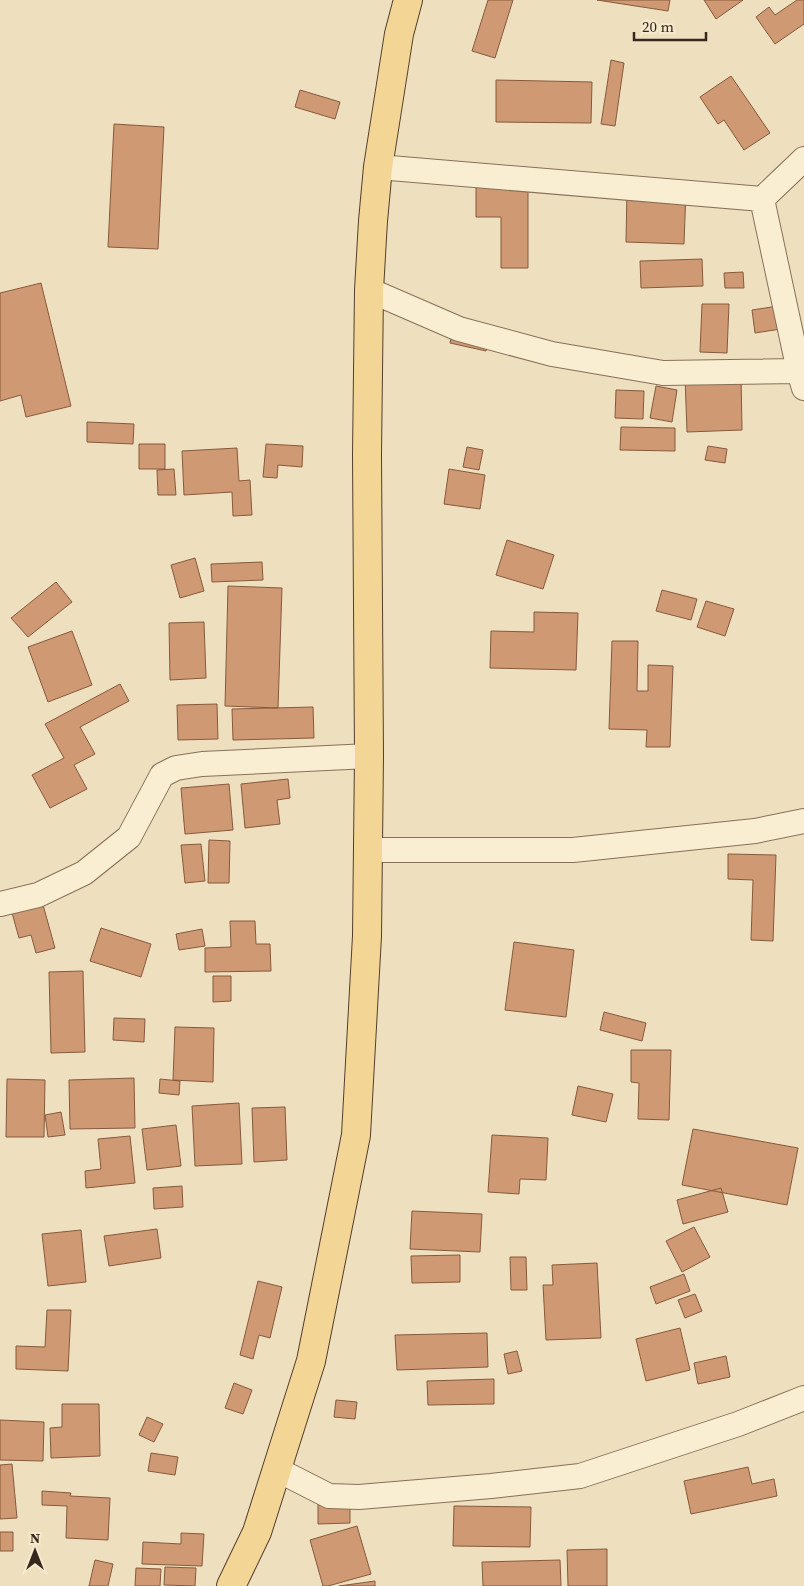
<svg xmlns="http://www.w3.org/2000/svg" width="804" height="1586" font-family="'Source Serif 4',serif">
<rect width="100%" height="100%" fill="#eee0bf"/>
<!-- building -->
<path fill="#ce9973" stroke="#87593c" d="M488 0H513L495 58 472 51Z
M597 0H670L668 11Z
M704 0H743L716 19Z
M797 0H804V24L775 44 756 17 769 7 775 15Z
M611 60 624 63 615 126 601 124Z
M731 76 770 133 744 150 724 120 718 124 700 97Z
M496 80 592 82 591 123 496 122Z
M300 90 340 102 335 119 295 107Z
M114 124 164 127 158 249 108 247Z
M476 184H528V268H501V217H476Z
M627 188 686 189 684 244 626 242Z
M702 259 703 286 641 288 640 261Z
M743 272 744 288H725L724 273Z
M41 283 71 406 26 417 21 395 0 401V293Z
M702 304H729L727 353 700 352Z
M778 306 781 329 755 333 752 310Z
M454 324 490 333 486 351 450 343Z
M741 375 742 430 687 432 685 377Z
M656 386 677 390 672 422 650 418Z
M616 390 644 391 643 419 615 418Z
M87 422 134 424 133 444 87 442Z
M621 427 675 428V451L620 450Z
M139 444H165V469H139Z
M266 444 303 446 302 467 278 465 277 478 263 477Z
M708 446 727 449 725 463 705 460Z
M467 447 483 450 479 470 463 467Z
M237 448 239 481 250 480 252 515 233 516 232 492 184 495 182 451Z
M174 469 176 495H158L157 470Z
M449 469 485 475 480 509 444 504Z
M507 540 554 555 543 589 496 575Z
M195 558 204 591 180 598 171 565Z
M262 562 263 580 212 582 211 564Z
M56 582 72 602 28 637 11 618Z
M228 586 282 588 278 708 225 706Z
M662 590 697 599 691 620 656 611Z
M706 601 734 609 725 636 697 627Z
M534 612 578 613 576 670 490 668 491 631 534 632Z
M204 622 206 678 170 680 169 623Z
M72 631 92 685 48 702 28 647Z
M612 641H638L637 691H648V665L673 666 670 747H646L647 730 609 729Z
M120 684 129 701 80 727 95 754 74 765 87 789 50 808 32 775 64 758 45 724Z
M217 704 218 739 178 740 177 705Z
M313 707 314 738 233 740 232 709Z
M288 779 290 798 277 800 280 824 245 828 241 784Z
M229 784 233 830 185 834 181 788Z
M209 840 230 841 229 883H208Z
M201 844 205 881 185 883 181 845Z
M728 854 776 855 773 941 751 940 753 880 728 879Z
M40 894 55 948 36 953 31 935 19 938 9 902Z
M230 921H255L256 944H270L271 971 205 972V948L231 947Z
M101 928 151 944 141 977 90 961Z
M202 929 205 946 179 950 176 934Z
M514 942 574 950 566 1017 505 1010Z
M83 971 85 1052 51 1053 49 972Z
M213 976H231V1001L213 1002Z
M604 1012 646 1023 642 1041 600 1030Z
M114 1018 145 1019 144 1042 113 1040Z
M175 1027 214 1028 213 1082 173 1080Z
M631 1050H671L669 1120 638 1119 639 1083 631 1082Z
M134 1078 135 1128 70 1129 69 1080Z
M7 1079 45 1080 44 1137H6Z
M160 1079 180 1081 179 1095 159 1093Z
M578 1086 613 1094 606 1122 572 1115Z
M239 1103 242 1164 195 1166 192 1106Z
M285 1107 287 1160 254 1162 252 1108Z
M61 1112 65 1135 48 1137 45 1115Z
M176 1125 181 1166 147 1170 142 1129Z
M693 1129 798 1148 787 1205 682 1185Z
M492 1135 548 1138 546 1180 520 1179 519 1194 488 1192Z
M130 1136 135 1183 86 1188 85 1171 101 1169 98 1139Z
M182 1186 183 1207 154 1209 153 1188Z
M721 1188 728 1212 683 1224 677 1200Z
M412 1211 482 1214 480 1252 410 1249Z
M694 1227 710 1257 682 1272 666 1241Z
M157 1229 161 1258 109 1266 104 1236Z
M81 1230 86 1282 48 1286 42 1234Z
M460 1255V1282L412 1283 411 1256Z
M510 1257H526L527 1290H511Z
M597 1263 601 1338 546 1340 543 1285H553L552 1265Z
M684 1274 690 1291 656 1304 650 1287Z
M258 1281 282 1287 270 1338 259 1335 253 1359 240 1355Z
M695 1294 702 1311 685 1318 678 1300Z
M47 1310H71L68 1371 16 1369V1346L45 1347Z
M680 1328 690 1370 646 1381 636 1339Z
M487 1333 488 1367 397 1370 395 1335Z
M517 1351 522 1371 508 1374 504 1354Z
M726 1356 730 1377 698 1384 694 1363Z
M494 1379V1404L428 1405 427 1381Z
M234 1383 252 1390 243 1414 225 1408Z
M336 1400 357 1402 355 1419 334 1417Z
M62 1404H99L100 1456 51 1458 50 1428 62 1427Z
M147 1417 163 1424 154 1442 139 1435Z
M0 1420 44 1422 43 1461 0 1460Z
M151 1453 178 1457 175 1475 148 1471Z
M12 1464 17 1518 0 1519V1465Z
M748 1467 752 1484 774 1479 777 1496 691 1514 684 1481Z
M42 1491 71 1493 70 1496 110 1498 108 1540 66 1538 67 1506 42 1505Z
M350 1501V1523L318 1524V1502Z
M454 1506 531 1507 530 1547 453 1546Z
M357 1526 371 1574 328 1586H323L310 1540Z
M0 1532H13V1551H0Z
M181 1533 204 1534 202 1566 142 1564 143 1542 181 1544Z
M607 1549V1586H568L567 1550Z
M95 1560 113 1564 108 1586H89Z
M560 1560 561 1586H483L482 1562Z
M165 1567 196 1568 195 1586 164 1585Z
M136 1568 161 1569 160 1586H135Z
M375 1581V1586H339Z"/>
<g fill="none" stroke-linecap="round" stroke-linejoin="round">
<!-- minor casing -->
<g stroke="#877057" stroke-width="26">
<path id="minor" d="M378 167 762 199 799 371 804 388
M762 199 804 159
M369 290 459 329 552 354 663 373 799 371 804 374
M368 850H573L755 831 804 821
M0 904 38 895 84 873 129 837 162 775 176 768 202 764 369 756
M276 1469 329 1496 359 1497 491 1486 580 1476 738 1424 804 1398"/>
</g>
<!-- primary casing -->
<g stroke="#543e2c" stroke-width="30">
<path id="primary" d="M231 1586 257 1532 311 1361 356 1135 367 936 369 756 367 454 369 290 373 221 378 167 399 34 408 0"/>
</g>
<!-- minor -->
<use href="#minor" stroke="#f9edd2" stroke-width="24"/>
<!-- primary -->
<use href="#primary" stroke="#f3d595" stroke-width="28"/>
</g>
<!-- north arrow -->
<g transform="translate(35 1551)" stroke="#f6eace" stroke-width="4" paint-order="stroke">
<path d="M0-4L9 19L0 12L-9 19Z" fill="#36281c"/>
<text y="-8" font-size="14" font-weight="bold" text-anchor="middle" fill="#36281c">N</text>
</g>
<!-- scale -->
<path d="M634 32v8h72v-8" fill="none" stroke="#36281c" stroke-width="2.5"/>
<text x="642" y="32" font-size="15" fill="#36281c" stroke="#f6eace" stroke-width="4" paint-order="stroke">20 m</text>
</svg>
